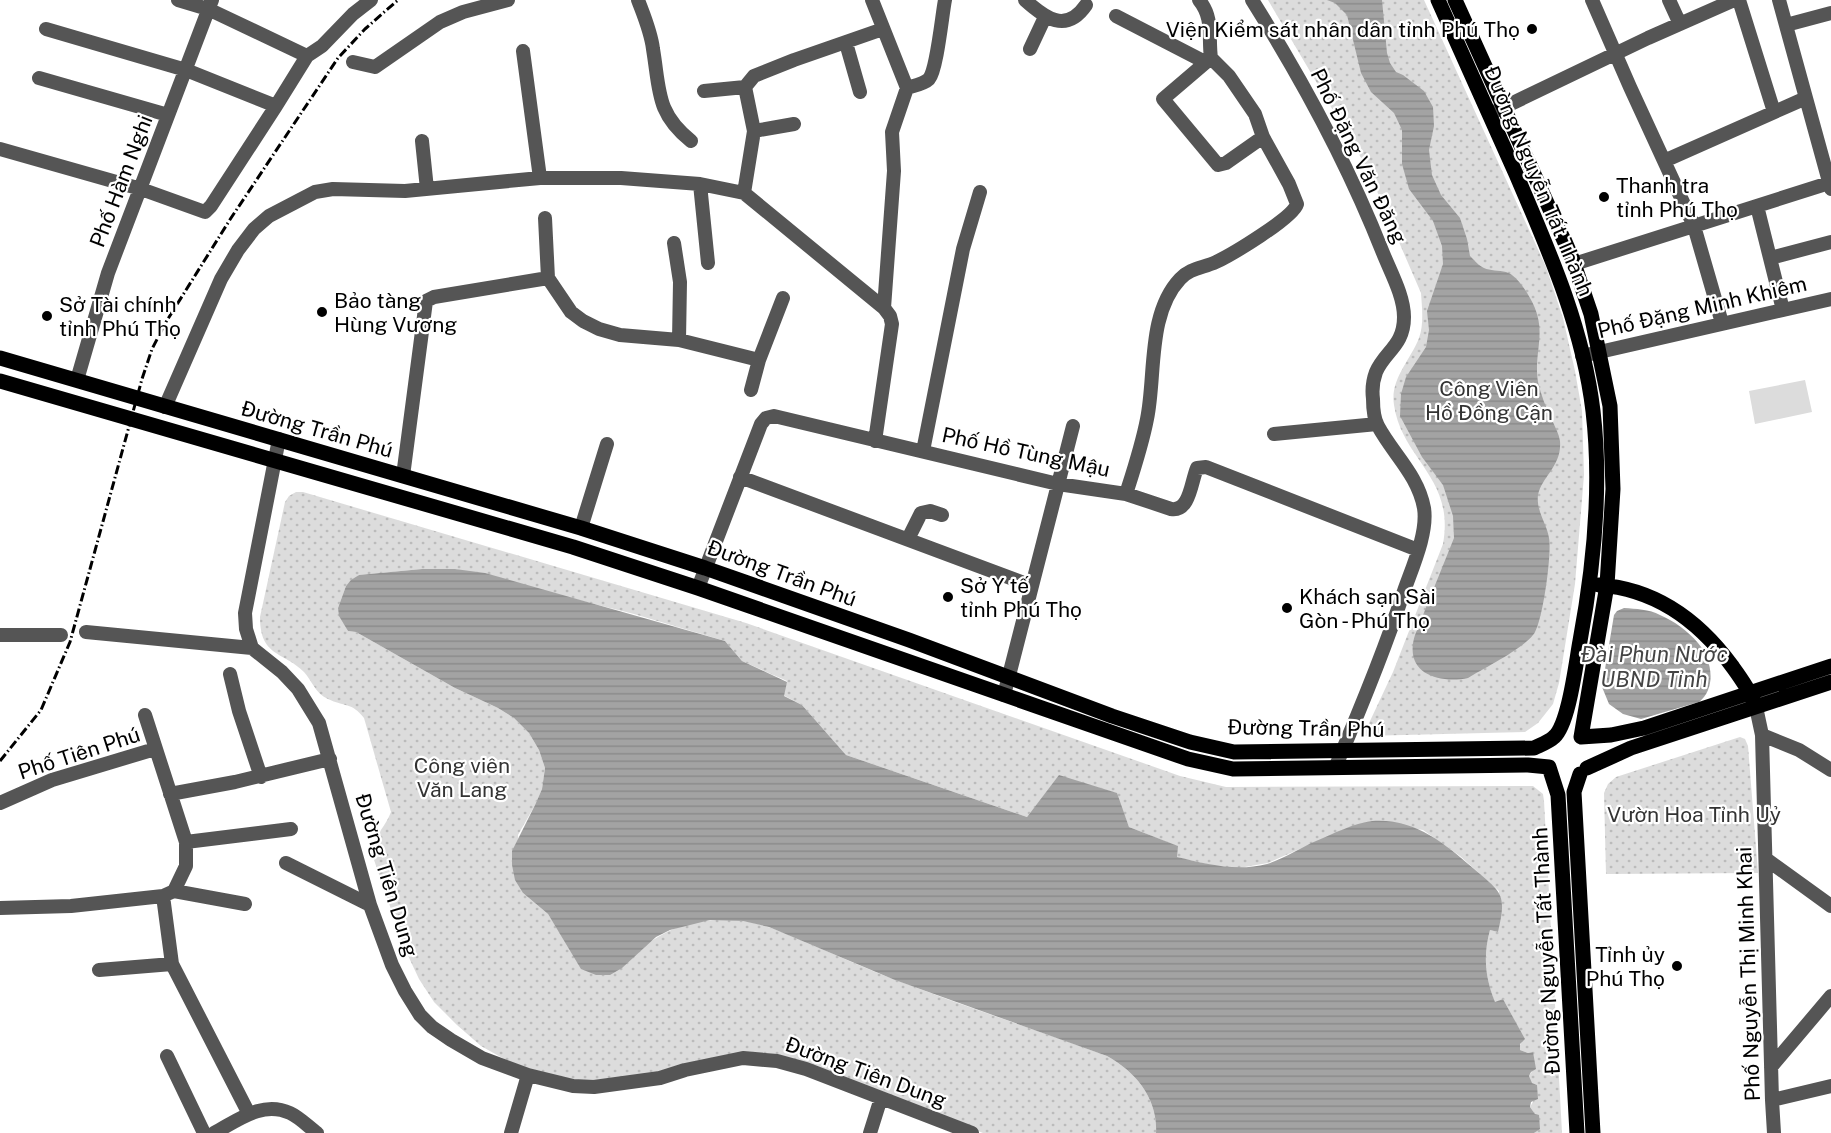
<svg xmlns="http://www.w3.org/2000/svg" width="1831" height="1133" font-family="'Public Sans',sans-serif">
<defs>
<pattern id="park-dots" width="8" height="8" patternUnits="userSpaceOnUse" patternTransform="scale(1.5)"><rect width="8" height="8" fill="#dcdcdc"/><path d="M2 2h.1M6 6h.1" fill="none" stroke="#bbb" stroke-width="1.8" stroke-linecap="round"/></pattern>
<pattern id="water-rules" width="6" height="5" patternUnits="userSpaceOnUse" patternTransform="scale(1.5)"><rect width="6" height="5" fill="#a3a3a3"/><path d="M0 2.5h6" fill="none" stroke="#8b8b8b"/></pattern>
</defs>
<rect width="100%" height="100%" fill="#fff"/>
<!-- park -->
<path fill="url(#park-dots)" d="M1268 0H1424L1546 267 1563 318 1575 371 1582 411 1584 475 1575 584 1559 683 1553 704 1538 723 1525 732 1363 736 1393 672 1443 544C1455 477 1402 460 1394 405 1390 379 1410 361 1419 338 1424 324 1422 308 1421 293L1367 168Z
M296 492H303L746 623 1180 776 1226 787 1533 786 1543 794 1544 801 1562 1133H1534L1536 1131 1535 1114 1530 1107 1534 1100 1537 1085 1531 1083 1529 1076 1533 1070V1052L1528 1053 1520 1050V1045L1524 1038 1503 999 1495 1003C1485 977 1483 956 1490 930L1498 932 1499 891 1460 856 1423 830 1372 821 1350 827 1268 863 1239 868 1215 866 1176 857 1177 846 1129 827 1116 793 1059 776 1027 817 846 755 802 705 783 695 787 681 742 661 725 641 634 614 455 569H422L359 575 346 586 338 608 348 631 356 632 455 688 498 708 514 718 529 733 539 750 545 768 542 789 535 805 518 835 523 893 548 914 565 941 633 956C665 926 700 916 743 921 766 924 786 934 807 943 837 955 866 969 896 980 966 1007 1037 1030 1107 1056 1136 1072 1158 1099 1156 1133H983L930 1111 777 1058 628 1084 566 1080 513 1064 481 1046 457 1025 434 1002 419 979 404 947 373 857C372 836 384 830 391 812L364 718C352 702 344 707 328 699 316 694 312 681 304 672 283 651 260 657 260 617L285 502 289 496Z
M1740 737 1745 739 1748 746 1758 873 1606 874 1604 793 1608 784 1616 777Z"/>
<!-- pitch -->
<path fill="#dcdcdc" d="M1805 380 1812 412 1755 424 1749 391Z"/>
<!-- water -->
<path fill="url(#water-rules)" d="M1327 0H1382L1387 53 1390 63 1396 72 1403 75 1424 91 1433 107 1434 126 1429 150 1432 175 1441 195 1460 218 1467 239 1470 256C1474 260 1479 266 1484 268 1490 271 1499 270 1506 272 1516 275 1525 289 1530 298 1549 331 1533 350 1538 382 1541 395 1546 408 1552 420 1555 427 1559 434 1560 441 1562 466 1542 476 1538 495 1536 511 1547 524 1549 538 1552 553 1543 619 1535 632 1527 647 1484 668 1468 678 1438 684 1403 673 1415 635L1454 538 1453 516 1443 485 1422 457 1400 416 1401 394 1406 377 1426 347 1429 330 1427 311 1443 264 1442 246 1433 221 1409 189 1402 164V130L1394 113 1371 92 1361 73 1347 15 1335 3Z
M422 569H455L485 573 725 641 742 661 787 682 784 696 802 705 846 755 1027 817 1059 775 1117 793 1129 827 1178 846 1177 857C1207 864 1236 872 1267 864 1283 859 1300 848 1316 841 1333 834 1354 823 1372 821 1414 818 1443 842 1473 868 1502 893 1507 893 1498 932L1490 930C1483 956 1485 977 1495 1002L1503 999 1525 1039 1520 1044V1050L1528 1053 1533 1052 1536 1069 1531 1072 1529 1076 1532 1083 1537 1085 1538 1099 1531 1102 1530 1107 1535 1114 1539 1115 1540 1129 1534 1133H1156C1158 1099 1136 1072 1107 1056L895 980 769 927 743 921 710 920 670 930 656 937 622 968 610 975H596L581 969 548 914 523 893 515 880 512 865V851L535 805 542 789 545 768 539 750 529 733 514 718 498 708 455 688 356 632 348 631 339 616 338 608 346 586 351 580 359 575Z
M1624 608C1636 609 1649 609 1660 615 1674 621 1688 631 1698 643 1712 659 1717 688 1699 702L1641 719 1623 714 1609 704 1602 687 1614 615 1617 611Z"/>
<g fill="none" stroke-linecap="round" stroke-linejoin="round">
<!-- minor -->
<path stroke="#555" stroke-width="14" d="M178 0 208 9 307 56
M638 0C644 16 651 32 653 49 660 91 656 113 691 141
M872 0 907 88 892 132 894 171 884 308
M1025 0C1045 18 1066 34 1086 5
M1199 0C1214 18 1208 37 1211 58
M1252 0C1303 81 1348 164 1383 253 1391 273 1404 296 1404 317 1404 346 1385 351 1376 372 1373 380 1372 391 1373 399 1373 407 1374 419 1378 426 1393 454 1418 475 1424 508 1428 533 1412 568 1404 591 1384 652 1360 710 1335 768
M1592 0 1630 87 1694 226 1722 323
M1669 0 1680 24
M1739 0 1774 112
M1779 0 1831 189
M1116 16 1205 62
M1786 25 1831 13
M46 29 186 70 276 106
M846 43 860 92
M1030 49 1045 17
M523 51 540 178
M353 62 375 67 440 22 463 12 508 0
M39 78 168 115
M907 88C913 86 924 84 929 79 937 69 942 15 945 0
M704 91 745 87
M1494 112 1648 38 1734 0
M754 131 794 124
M422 141 427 189
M0 149 141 189 205 212 211 206 276 106 307 56 322 46 353 14 371 0
M1664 161 1806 98
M700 184 708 263
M744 193 754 131 745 87 754 76 794 60 883 29
M1757 206 1783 310
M545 218 548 278 571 312 583 321 599 329 620 335 679 340 759 360 751 390
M674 243 680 282 679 340
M1770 258 1831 242
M1574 264 1829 183
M1582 356 1831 299
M759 360 783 298
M77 380 108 273 212 0
M165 407 221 279 238 250 254 229 269 216 315 192 333 189 405 191 540 178H621L700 184 744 193 884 308 890 316 892 324 875 441
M1274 434 1377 424
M279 439 245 613 246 629 252 648 282 672 298 689 319 723 370 905 392 965 405 991 420 1015 432 1027 451 1040 482 1058 528 1075 573 1086 594 1087 660 1078 685 1070 743 1058 777 1061 806 1069 972 1133
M923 451 963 249 980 192
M403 476 426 301 434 297 548 278
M740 477 1032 586
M1126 494C1134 469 1142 445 1147 419 1156 376 1147 314 1180 279 1190 268 1203 268 1216 262 1231 255 1293 218 1297 204L1289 184 1263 137 1255 114 1229 76 1211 58 1163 99 1218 165 1226 163 1263 137
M581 528 607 444
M908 539 921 513 930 511 942 515
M698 588 761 424 766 418 774 416 1058 484 1126 494 1171 509C1190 512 1191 482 1197 468L1206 467 1418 550
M86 632 252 648
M0 635H61
M230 674 239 711 261 777
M1004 695 1073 426
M1756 707 1762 735 1772 1100 1774 1133
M145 715 186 842V866L174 891 163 896 172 964 248 1112
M1762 735 1799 750 1831 770
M170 794 235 782 330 759
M0 803 52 780 155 749
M186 842 291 829
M1766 859 1831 906
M286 863 370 905
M174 891 245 904
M0 908 71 906 163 896
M99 970 172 964
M167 1056 204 1133
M1771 1067 1831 996
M1772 1100 1831 1086
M214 1133C237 1121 262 1100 290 1113 299 1117 309 1127 317 1133
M511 1133 528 1075
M870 1133 881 1098"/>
<!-- major -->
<path stroke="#000" stroke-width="15" d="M1455 0 1572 258 1591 314 1610 406 1613 489 1607 585 1581 737 1611 735 1644 728 1831 666
M0 358 581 528 705 568 909 640 1112 716 1190 742 1234 752 1534 748C1540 745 1549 742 1554 737 1569 724 1576 662 1580 641 1594 566 1602 487 1593 411 1583 327 1549 251 1516 174 1490 116 1464 58 1438 0
M0 381 573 547 698 588 1188 759 1233 769 1528 765 1549 767 1558 795 1577 1133
M1599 585C1656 589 1699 621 1732 666 1740 677 1749 689 1754 702
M1587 768 1631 748 1831 682
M1580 774 1574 792 1593 1133"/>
<!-- rail -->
<path stroke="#000" stroke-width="3" stroke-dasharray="9 3 1.5 3" stroke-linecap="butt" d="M0 761 41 710 70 642 142 379 152 349 166 322 231 218 338 58 365 29 398 0"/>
</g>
<!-- markers -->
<g fill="#000" stroke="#fff" stroke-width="2">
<circle cx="1532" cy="29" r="6"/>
<circle cx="1604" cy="197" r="6"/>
<circle cx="322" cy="312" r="6"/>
<circle cx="47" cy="316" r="6"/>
<circle cx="948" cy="597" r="6"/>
<circle cx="1287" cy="608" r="6"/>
<circle cx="1677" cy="966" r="6"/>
</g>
<g text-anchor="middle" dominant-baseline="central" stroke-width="4.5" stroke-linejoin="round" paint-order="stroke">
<!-- poi labels -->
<g font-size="21" fill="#000" stroke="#fff" text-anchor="start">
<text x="1520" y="29" text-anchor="end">Viện Kiểm sát nhân dân tỉnh Phú Thọ</text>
<text x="1616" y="185">Thanh tra<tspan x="1616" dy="24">tỉnh Phú Thọ</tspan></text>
<text x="334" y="300">Bảo tàng<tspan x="334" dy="24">Hùng Vương</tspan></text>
<text x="59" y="304">Sở Tài chính<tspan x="59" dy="24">tỉnh Phú Thọ</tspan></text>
<text x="960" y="585">Sở Y tế<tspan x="960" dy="24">tỉnh Phú Thọ</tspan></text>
<text x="1299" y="596">Khách sạn Sài<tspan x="1299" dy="24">Gòn - Phú Thọ</tspan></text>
<text x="1665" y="954" text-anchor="end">Tỉnh ủy<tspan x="1665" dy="24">Phú Thọ</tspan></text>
</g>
<!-- street labels -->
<g font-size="21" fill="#000" stroke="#fff">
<text transform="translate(1359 156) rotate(64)">Phố Đặng Văn Đăng</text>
<text transform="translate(121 181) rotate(-69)">Phố Hàm Nghi</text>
<text transform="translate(1539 181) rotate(67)">Đường Nguyễn Tất Thành</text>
<text transform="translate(1702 307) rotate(-13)">Phố Đặng Minh Khiêm</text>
<text transform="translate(317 429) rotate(16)">Đường Trần Phú</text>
<text transform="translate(1026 452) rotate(12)">Phố Hồ Tùng Mậu</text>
<text transform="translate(782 573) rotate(20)">Đường Trần Phú</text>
<text transform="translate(1306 728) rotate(1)">Đường Trần Phú</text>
<text transform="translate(79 753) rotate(-18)">Phố Tiên Phú</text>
<text transform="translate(387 875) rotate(73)">Đường Tiên Dung</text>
<text transform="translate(1546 951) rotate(-93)">Đường Nguyễn Tất Thành</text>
<text transform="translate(1748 974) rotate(-92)">Phố Nguyễn Thị Minh Khai</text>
<text transform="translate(866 1072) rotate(20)">Đường Tiên Dung</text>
</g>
<!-- park labels -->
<g font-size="21" fill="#333" stroke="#fff">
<text x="1489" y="388">Công Viên<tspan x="1489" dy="24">Hồ Đồng Cận</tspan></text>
<text x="462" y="765">Công viên<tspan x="462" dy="24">Văn Lang</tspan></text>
<text x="1694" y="814">Vườn Hoa Tỉnh Uỷ</text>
</g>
<!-- water labels -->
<g font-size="22" font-style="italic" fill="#444" stroke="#fff">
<text x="1654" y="654">Đài Phun Nước<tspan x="1654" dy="25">UBND Tỉnh</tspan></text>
</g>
</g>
</svg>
